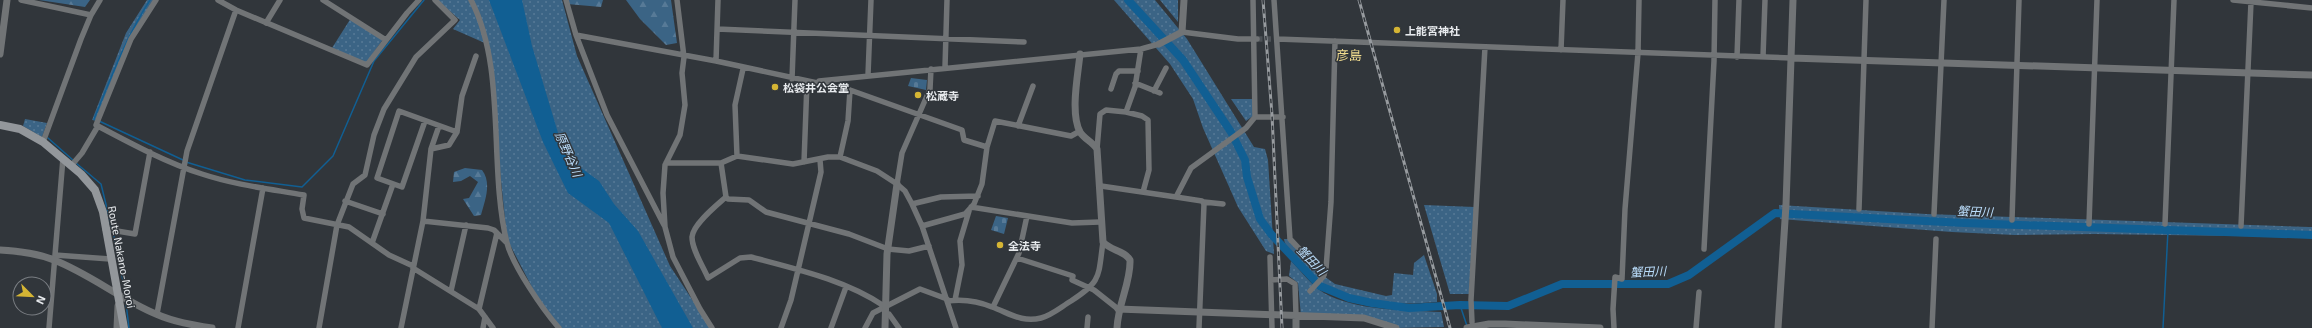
<svg xmlns="http://www.w3.org/2000/svg" width="2312" height="328" font-family="'Exo 2','Noto Sans JP',sans-serif">
<defs>
<pattern id="green-dots" width="8" height="8" patternUnits="userSpaceOnUse"><rect width="8" height="8" fill="#3b6485"/><path d="M2 2h.1M6 6h.1" fill="none" stroke="#577a97" stroke-width="1.8" stroke-linecap="round"/></pattern>
<pattern id="forest-firs" width="22" height="20" patternUnits="userSpaceOnUse"><rect width="22" height="20" fill="#3b6485"/><path d="M5 1l3.5 6h-7zM16 11l3.5 6h-7z" fill="#577a97"/></pattern>
<pattern id="cemetery-stones" width="16" height="16" patternUnits="userSpaceOnUse"><rect width="16" height="16" fill="#3b6485"/><path d="M2 7V4a2 2 0 0 1 4 0v3zM10 15v-3a2 2 0 0 1 4 0v3z" fill="#577a97"/></pattern>
</defs>
<rect width="100%" height="100%" fill="#31363b"/>
<!-- green -->
<path fill="url(#green-dots)" d="M147 0H156L138 27 97 121 92 120 126 33Z
M437 0H562L577 56 670 266 711 328H560L536 295 507 239 487 44 453 29 460 20Z
M1114 0H1155L1187 39 1254 147 1265 149 1268 160 1274 254 1266 251 1238 207 1203 128 1193 99 1170 64Z
M1160 0H1178V22Z
M351 18 384 38 366 63 332 48Z
M1231 99H1253V116L1246 121Z
M25 119 47 123 42 137 23 126Z
M1424 205 1474 207 1469 294H1450Z
M1779 205 1926 214 2309 227H2312V237L2095 234 2015 235 1952 232 1780 219Z
M1284 239H1288L1321 274 1335 284 1386 296 1392 295 1394 273 1413 275 1414 263 1424 255 1437 294V302C1402 305 1362 305 1329 288 1318 282 1308 271 1300 261 1294 255 1285 248 1284 239Z
M1291 261C1301 271 1312 286 1324 293 1357 311 1404 310 1441 312L1444 327 1394 328 1368 319 1301 316 1298 283 1289 276Z"/>
<!-- forest -->
<path fill="url(#forest-firs)" d="M39 0H90L85 7Z
M566 0H603L601 7 567 4Z
M626 0H671L677 43 666 45 640 19Z
M465 168 482 170C492 183 485 200 481 215L474 216 463 199 469 198 478 182 470 176 461 181 453 182 454 172Z"/>
<!-- cemetery -->
<path fill="url(#cemetery-stones)" d="M911 78 927 80 926 90 908 86Z
M996 216 1008 218 1004 234 991 230Z"/>
<!-- water -->
<path fill="#115f93" d="M489 0H522L532 46 561 143 574 163 599 181 614 204 638 231 693 328H662L609 223 568 193 543 142Z"/>
<g fill="none" stroke-linecap="round" stroke-linejoin="round">
<!-- stream -->
<path stroke="#115f93" stroke-width="1.5" d="M96 120 94 119C111 78 126 37 150 0
M99 121 183 160
M48 138 74 161
M186 162 245 180 302 187 333 156 374 61 424 0
M76 163 101 184 112 229
M113 232 126 295
M126 303 129 328
M1460 305 1467 326
M2163 328 2168 230"/>
<!-- river -->
<path stroke="#115f93" stroke-width="8" d="M1128 0 1183 60 1231 132 1245 160 1247 177 1260 219 1271 234 1320 286 1349 298 1372 303 1409 308 1460 305 1508 306 1562 284H1668L1689 275 1775 213 1964 223 2312 235"/>
<!-- minor-tunnel -->
<path stroke="#4c5156" stroke-width="5.5" stroke-dasharray="5.5 3" stroke-linecap="butt" d="M1257 39H1277"/>
<!-- minor -->
<path stroke="#717476" stroke-width="5.5" d="M21 0 91 15
M156 0 131 39 96 125C130 143 165 162 202 174 235 185 270 189 304 195L302 209 304 218 349 227 389 255 413 266
M218 0 236 10 367 65 407 13 419 0
M323 0 386 40
M471 0C507 69 488 167 507 243 513 266 543 310 559 328
M566 0 576 35 607 115 664 225
M677 0 684 57 682 73 685 105 680 135 665 165 663 193 665 227 673 257 700 309 712 328
M1274 0 1290 239 1324 275
M2233 0 2312 8
M266 23 280 0
M717 29 1024 42
M1182 32 1238 39H1257
M576 35 716 61 850 90 962 130 964 140 987 147
M1277 39 1791 58
M1561 50 1563 0
M1737 57 1739 0
M1763 57 1765 0
M716 61 718 0
M945 67 947 0
M868 75 871 0
M792 79 795 0
M819 81 1141 49 1159 44
M1135 83 1160 93
M1111 89 1116 74 1119 71H1138
M1154 91 1166 68
M1126 112 1142 116 1148 120 1149 170 1143 192
M1255 117H1283
M425 121 402 187 377 178 399 111 457 132
M1018 126 1033 86
M43 142 81 39 91 15 100 0
M431 149 439 126
M1097 149 1100 114 1106 110 1126 112 1135 87 1141 49
M737 156 735 105 743 69
M840 157 848 121 850 90
M804 162 807 82
M666 163H721L737 156 793 164 828 157H840L877 171 897 184 905 191 912 204 922 226 956 328
M721 163 726 197 728 199 749 200 766 212 849 234 888 249 909 251 929 246
M71 166 82 153 98 126
M897 184 902 153 930 89 931 69
M1101 186 1176 197 1191 168 1246 128 1255 117 1253 0
M726 197C717 205 693 224 692 237 692 250 703 266 708 278L740 258 751 257C796 269 846 280 884 306
M1176 197 1202 201 1204 204 1199 328
M345 201 383 214
M1204 202 1223 204
M912 204 941 197 978 196
M971 207 1072 223 1100 222
M1859 209 1866 0
M1934 214 1944 0
M2012 220 2019 0
M423 221 488 228 494 230 507 243
M2089 224 2097 0
M2165 224 2174 0
M922 226 965 214 974 204 982 184 987 147 995 121 1071 136 1080 131
M2241 226 2251 2
M105 229 135 234 150 152
M372 243 393 184
M1704 249 1714 61 1715 0
M55 255 110 259
M1270 257 1272 328
M1017 258 1073 276 1072 280 1094 290 1118 309
M413 268 479 309 493 328
M1271 280 1287 279 1295 284 1296 316
M451 291 466 225
M1310 291 1323 277 1326 269 1331 202 1335 41
M955 300 962 265 960 241 969 211
M947 301C962 299 978 301 992 307 1009 313 1022 323 1041 318 1052 315 1061 307 1071 301 1102 281 1098 277 1103 242
M993 307 1019 253 1027 216
M479 309 497 233
M157 314 187 151 236 10
M885 314H889L899 328
M1472 322 1471 300 1485 47
M49 328 63 158
M238 328 263 188
M319 328 337 225 353 184 365 175 374 135 384 109 416 57 455 20 435 0
M401 328 423 221 431 149 449 145 457 132 462 96 476 56
M483 328 485 317
M781 328 791 300 821 172 820 160
M831 328 846 287
M865 328 873 313 920 289 947 299
M1087 328 1088 317
M1614 328 1613 309 1615 277 1622 279 1625 209 1638 53 1639 0
M1696 328 1699 292
M1932 328 1936 239"/>
<!-- tertiary -->
<path stroke="#717476" stroke-width="7" d="M1159 44 1182 32 1184 0
M0 54 7 0
M1080 54C1078 75 1070 113 1080 132 1084 139 1093 142 1097 149L1103 242C1111 251 1124 250 1130 260 1131 282 1118 304 1117 328
M1791 58 2312 75
M0 250C18 251 37 253 54 260 90 274 120 299 156 314 174 322 193 325 212 328
M1118 309 1364 318 1396 328
M117 328 118 306
M885 328 887 254 897 184
M1296 328V316
M1467 328 1489 324H1505L1600 328
M1778 328 1786 205 1793 0"/>
<!-- secondary -->
<path stroke="#93979b" stroke-width="8" d="M0 125 20 129 43 142 81 174 95 190 103 212 124 328"/>
<!-- rail casing -->
<g stroke="#979b9f" stroke-width="3">
<path id="rail" d="M1263 0 1272 115 1282 328
M1359 0 1450 328"/>
</g>
<!-- rail -->
<use href="#rail" stroke="#31363b" stroke-width="1.5" stroke-dasharray="4.5" stroke-linecap="butt"/>
</g>
<!-- markers -->
<g fill="#d5b534" stroke="#31363b" stroke-width="1.5">
<circle cx="1397" cy="30" r="4"/>
<circle cx="775" cy="87" r="4"/>
<circle cx="918" cy="95" r="4"/>
<circle cx="1000" cy="245" r="4"/>
</g>
<g text-anchor="middle" dominant-baseline="central" stroke-width="3" stroke-linejoin="round" paint-order="stroke">
<!-- poi labels -->
<g font-size="11" font-weight="bold" fill="#e8ebee" stroke="#31363b" text-anchor="start">
<text x="1405" y="30">上能宮神社</text>
<text x="783" y="87">松袋井公会堂</text>
<text x="926" y="95">松蔵寺</text>
<text x="1008" y="245">全法寺</text>
</g>
<!-- street labels -->
<g font-size="11" fill="#e8ebee" stroke="#31363b">
<text transform="translate(122 257) rotate(79)">Route Nakano-Moroi</text>
</g>
<!-- water labels -->
<g font-size="12" font-style="italic" fill="#baddfb" stroke="#31363b">
<text transform="translate(569 154) rotate(66)">原野谷川</text>
<text transform="translate(1975 211) rotate(2)">蟹田川</text>
<text transform="translate(1312 260) rotate(46)">蟹田川</text>
<text transform="translate(1648 271) rotate(-2)">蟹田川</text>
</g>
<!-- quarter labels -->
<g font-size="13" fill="#f1dc8e" stroke="#31363b">
<text x="1349" y="55">彦島</text>
</g>
</g>
<!-- north arrow -->
<g transform="translate(32 296) rotate(114)"><circle r="19" fill="#31363b" stroke="#7a7e83"/>
<path d="M0-3L7 15L0 10L-7 15Z" fill="#d5b534"/>
<text y="-6" font-size="11" font-weight="bold" text-anchor="middle" fill="#e8ebee">N</text>
</g>
</svg>
